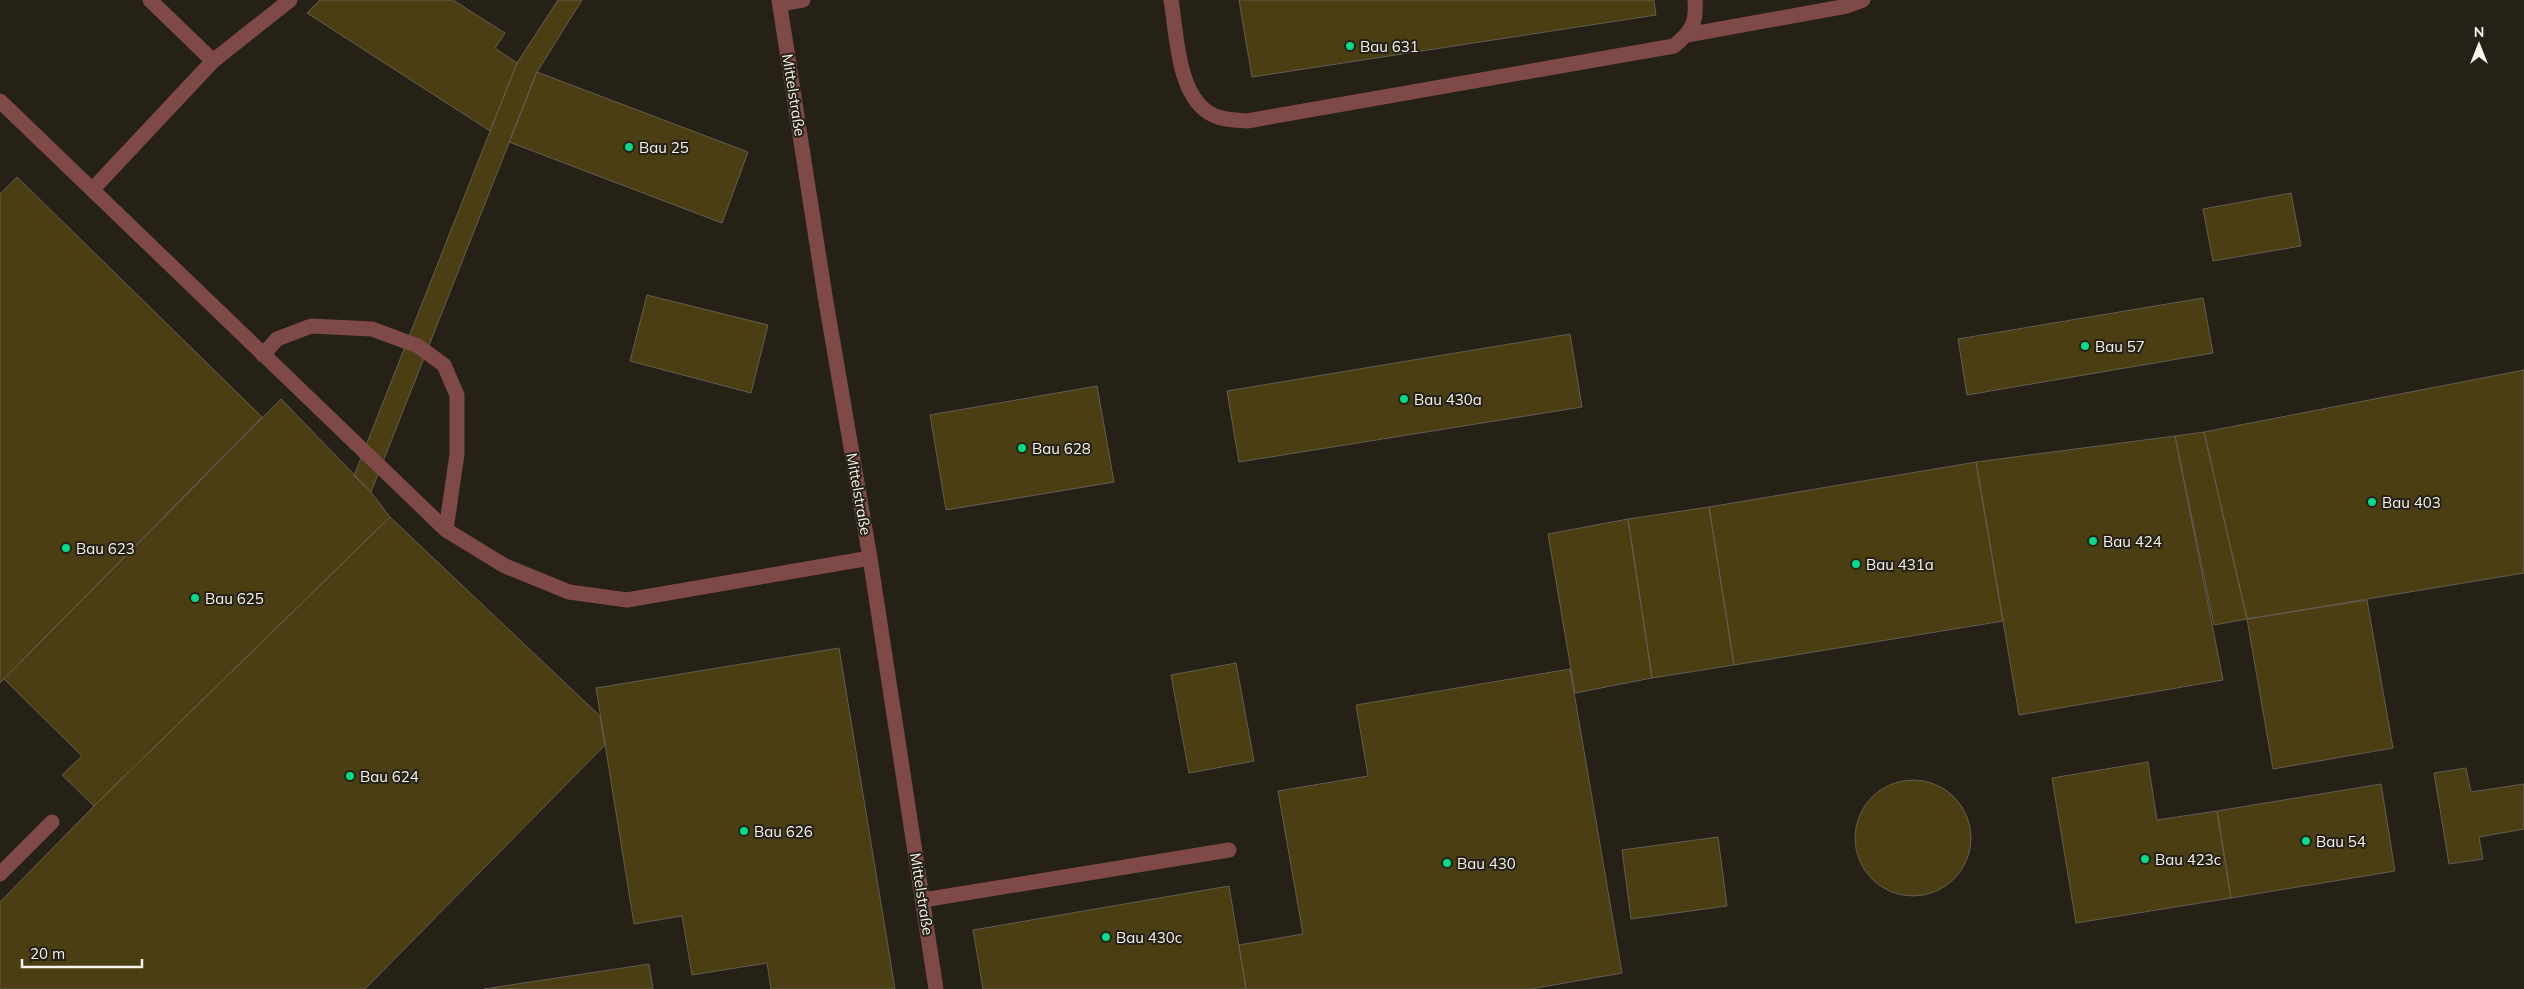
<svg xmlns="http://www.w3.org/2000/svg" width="2524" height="989" font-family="Mulish,sans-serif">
<rect width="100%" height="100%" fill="#252117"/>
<!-- building -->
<path fill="#4c3e13" stroke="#625e51" d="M320 0H453L505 33 495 48 517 63 490 131 307 13Z
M558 0H582L537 72 371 492 354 476 517 63Z
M1239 0H1654L1656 15 1252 77Z
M537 72 748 152 722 223 509 142Z
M17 177 262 417 0 683V194Z
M2291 193 2301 246 2213 261 2203 209Z
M647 295 768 325 751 393 630 361Z
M2203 298 2213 353 1967 395 1958 339Z
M1570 334 1582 407 1239 462 1227 391Z
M2524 370V573L2247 619 2204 432Z
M1097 386 1114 482 946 510 930 415Z
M281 399 371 492 390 517 94 806 62 775 82 756 4 679Z
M2204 432 2247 619 2214 625 2175 436Z
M2175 436 2223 680 2019 715 1976 462Z
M1976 462 2003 621 1734 665 1709 507Z
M1709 507 1734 665 1652 678 1628 519Z
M390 517 600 716 605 745 365 989H0V902L94 806Z
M1628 519 1652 678 1575 693 1548 534Z
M2367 600 2393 748 2273 769 2247 619Z
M839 648 895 989H771L767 963 692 975 682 916 634 924 596 688Z
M1236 663 1254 761 1189 773 1171 675Z
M1570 669 1622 973 1531 989H1246L1239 945 1303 934 1278 791 1368 776 1356 705Z
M2148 762 2157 820 2217 811 2231 898 2076 923 2052 778Z
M2466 768 2471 792 2524 784V829L2479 837 2483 859 2449 864 2434 773Z
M1855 838a58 58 0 1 1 116 0a58 58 0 1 1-116 0Z
M2381 784 2395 871 2231 898 2217 811Z
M1718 837 1727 906 1631 919 1622 850Z
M1229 886 1246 989H983L973 930Z
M649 964 653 989H484Z"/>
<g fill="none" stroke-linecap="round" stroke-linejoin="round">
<!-- lane -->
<path stroke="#7f4948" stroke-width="15" d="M150 0 213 61
M1171 0C1177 34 1177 98 1213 115 1223 120 1235 120 1247 121L1674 46C1691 32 1697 23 1695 0
M780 4 803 0
M1687 35 1847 6 1863 0
M0 101 446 530 505 566 569 592 627 600 870 558
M92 190 213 61 290 0
M263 355 277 339 311 326 372 329 418 346 444 365 457 395V454L446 530
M0 874 52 822
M923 900 1229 850"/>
<!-- street -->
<path stroke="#7f4948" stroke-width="15" d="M779 0 825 296 870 558 936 989"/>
</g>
<!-- markers -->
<g fill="#05d98b" stroke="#252117" stroke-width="2">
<circle cx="1350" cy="46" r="5"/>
<circle cx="629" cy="147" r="5"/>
<circle cx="2085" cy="346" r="5"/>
<circle cx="1404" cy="399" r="5"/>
<circle cx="1022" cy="448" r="5"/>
<circle cx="2372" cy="502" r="5"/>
<circle cx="2093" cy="541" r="5"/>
<circle cx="66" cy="548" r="5"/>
<circle cx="1856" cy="564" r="5"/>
<circle cx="195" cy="598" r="5"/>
<circle cx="350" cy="776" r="5"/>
<circle cx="744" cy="831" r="5"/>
<circle cx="2306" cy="841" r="5"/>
<circle cx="2145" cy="859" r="5"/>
<circle cx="1447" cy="863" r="5"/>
<circle cx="1106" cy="937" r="5"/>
</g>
<g text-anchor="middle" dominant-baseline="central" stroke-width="4" stroke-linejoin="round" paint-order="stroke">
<!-- poi labels -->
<g font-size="15" fill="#f7f5ed" stroke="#252117" text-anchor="start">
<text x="1360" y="46">Bau 631</text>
<text x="639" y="147">Bau 25</text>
<text x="2095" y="346">Bau 57</text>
<text x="1414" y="399">Bau 430a</text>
<text x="1032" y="448">Bau 628</text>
<text x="2382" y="502">Bau 403</text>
<text x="2103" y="541">Bau 424</text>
<text x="76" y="548">Bau 623</text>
<text x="1866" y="564">Bau 431a</text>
<text x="205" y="598">Bau 625</text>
<text x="360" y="776">Bau 624</text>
<text x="754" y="831">Bau 626</text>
<text x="2316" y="841">Bau 54</text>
<text x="2155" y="859">Bau 423c</text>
<text x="1457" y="863">Bau 430</text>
<text x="1116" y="937">Bau 430c</text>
</g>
<!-- street labels -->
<g font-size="15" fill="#f7f5ed" stroke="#252117">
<text transform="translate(794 95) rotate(81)">Mittelstraße</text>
<text transform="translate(859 494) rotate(80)">Mittelstraße</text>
<text transform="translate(922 894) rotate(81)">Mittelstraße</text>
</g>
</g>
<!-- north arrow -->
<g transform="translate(2479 45)" stroke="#252117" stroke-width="4" paint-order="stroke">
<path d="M0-4L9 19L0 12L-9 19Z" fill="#f7f5ed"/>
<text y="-8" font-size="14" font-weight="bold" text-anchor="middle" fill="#f7f5ed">N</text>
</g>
<!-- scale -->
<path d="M22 959v8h120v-8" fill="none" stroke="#f7f5ed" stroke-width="2.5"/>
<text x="30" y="959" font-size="15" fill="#f7f5ed" stroke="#252117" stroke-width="4" paint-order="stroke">20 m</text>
</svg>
